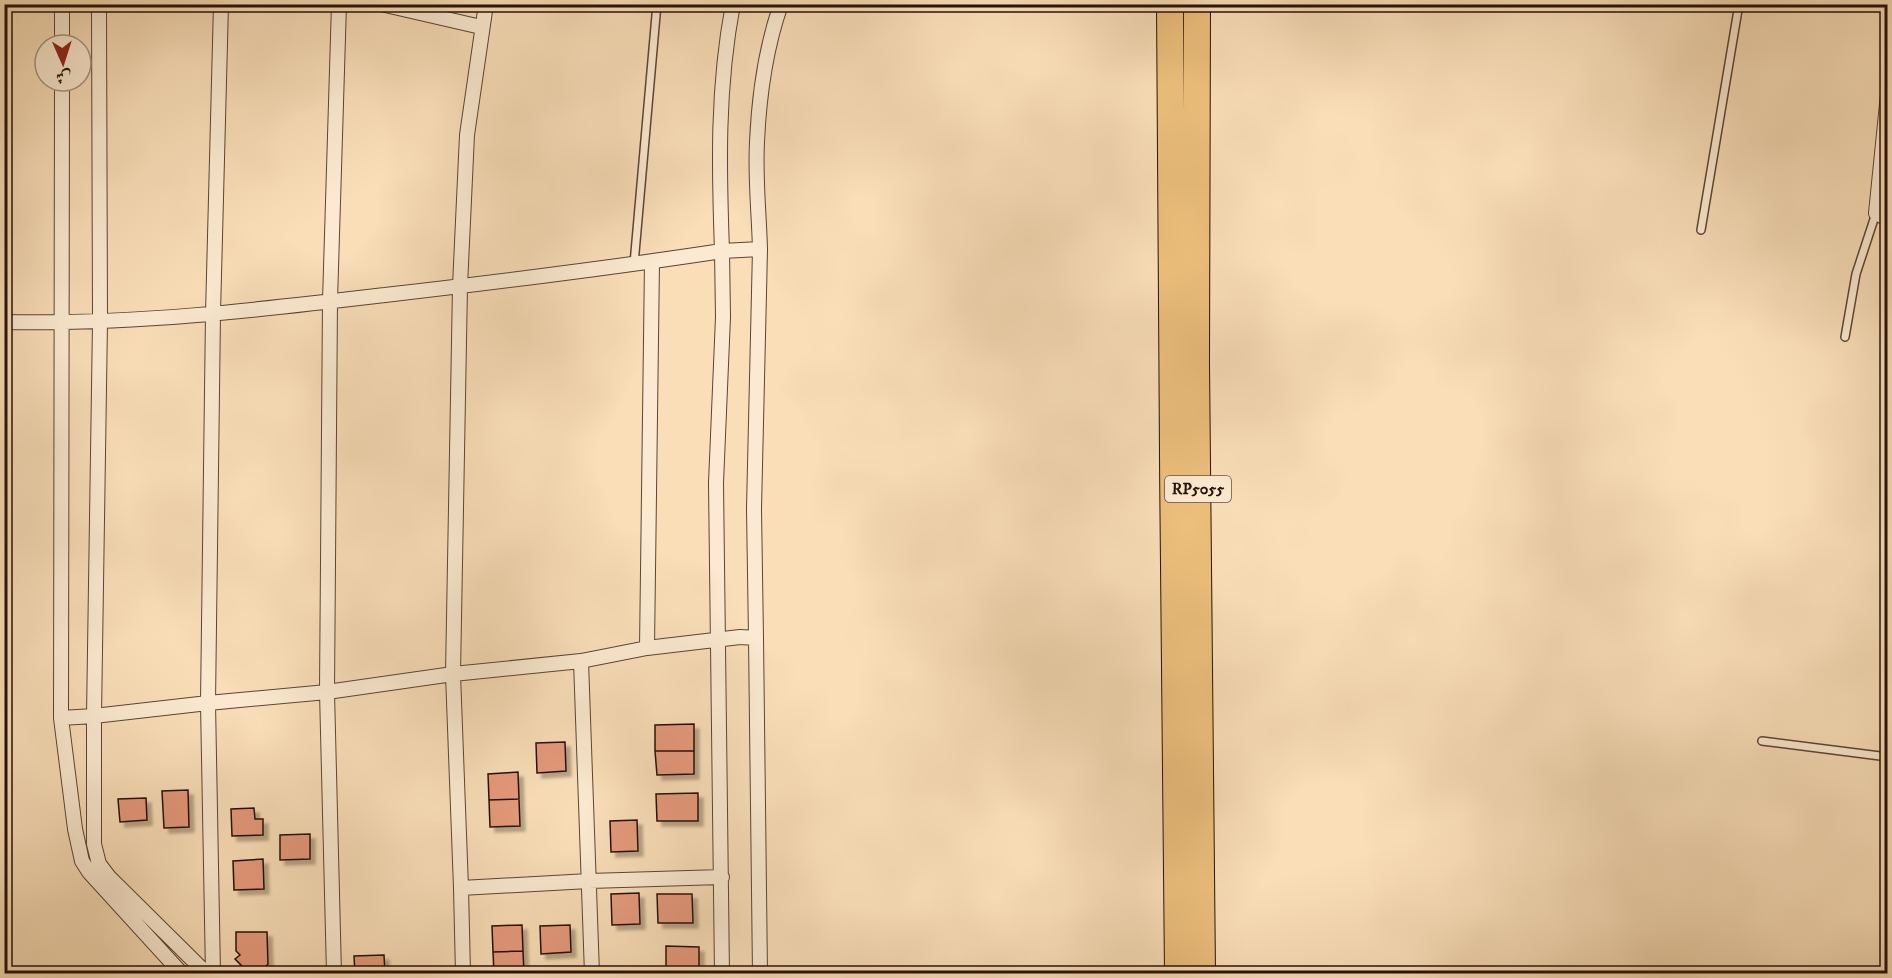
<svg xmlns="http://www.w3.org/2000/svg" width="1892" height="978" font-family="'IM FELL DW Pica',Amiri,serif">
<defs>
<filter id="shadow"><feDropShadow dx="5" dy="5" stdDeviation="1.5" flood-color="#0004"/></filter>
</defs>
<rect width="100%" height="100%" fill="#f9deb8"/>
<filter id="stains"><feTurbulence type="fractalNoise" baseFrequency=".00333" numOctaves="4"/><feColorMatrix values="0 0 0 0 .2 0 0 0 0 .09 0 0 0 0 .02 0 0 0 .5 -.17"/></filter>
<radialGradient id="worn" r=".72"><stop offset=".6" stop-color="#630" stop-opacity="0"/><stop offset="1" stop-color="#630" stop-opacity=".3"/></radialGradient>
<!-- building -->
<path fill="#e59a7c" stroke="#271108" stroke-width="1.5" filter="url(#shadow)" d="M694 724V751H655V725Z
M565 742 566 771 537 773 536 743Z
M655 751H694V774L657 775Z
M518 772 519 799 489 800 488 774Z
M188 790 189 827 164 828 162 791Z
M698 793V821H657L656 794Z
M146 798 147 820 120 822 118 799Z
M519 799 520 826 490 827 489 800Z
M254 808 255 819H263V835L232 836 231 809Z
M637 820 638 851 611 852 610 821Z
M310 834V859L280 860V835Z
M263 859 264 889 234 890 233 861Z
M639 893 640 924 612 925 611 894Z
M657 894H692L693 923H658Z
M522 925 523 951 493 952 492 926Z
M570 925 571 952 541 954 540 926Z
M236 932H267L268 964 259 974H250L235 959 240 955 236 951Z
M666 946 699 947V969H666Z
M523 951 524 974H494L493 952Z
M384 955 385 974H355L354 956Z
M615 969H643V974H615Z
M666 969H690V974H666Z
M288 971 312 972V974H288Z"/>
<g fill="none" stroke-linecap="round" stroke-linejoin="round">
<!-- lane casing -->
<g stroke="#5c4434" stroke-width="10">
<path id="lane" d="M1701 230 1739 4
M634 264 657 4
M1845 337 1856 274 1876 213
M1762 741 1888 757"/>
</g>
<!-- street casing -->
<g stroke="#5c4434" stroke-width="16">
<path id="street" d="M99 4 100 322 94 716V844L99 864 109 877 207 974
M381 4 481 27
M733 4C717 88 719 167 722 251L760 249C759 213 755 177 757 142 759 96 766 47 781 4
M62 45V4
M62 81 61 718 75 829 82 861 89 872 182 974
M1888 94 1876 213 1888 219
M4 322C132 325 258 310 385 295 497 282 610 268 722 251L723 317 716 483 722 974
M756 638 754 509 760 249
M647 648 652 262
M581 661 592 974
M61 718 94 716 208 703 327 692 453 674 581 661 647 648 740 637 756 638 760 974
M461 888 589 881 722 877
M213 974 208 703 213 314 221 4
M334 974 327 692 330 301 339 4
M463 974 461 888 453 674 460 286 467 135 486 4"/>
</g>
<!-- highway casing -->
<g stroke="#271108" stroke-width="28">
<path id="highway" d="M1170 4C1171 328 1175 650 1178 974
M1197 4 1196 363 1202 974"/>
</g>
<!-- lane -->
<use href="#lane" stroke="#fbead1" stroke-width="7"/>
<!-- street -->
<use href="#street" stroke="#fbead1" stroke-width="14"/>
<!-- highway -->
<use href="#highway" stroke="#ecbf7c" stroke-width="26"/>
</g>
<g text-anchor="middle" dominant-baseline="central" stroke-width="4.5" stroke-linejoin="round" paint-order="stroke">
<!-- shield labels -->
<rect fill="#fbead1" stroke="#675244" stroke-width="1.5" x="1165" y="476" width="66" height="26" rx="4.5"/>
<g font-size="16" font-weight="bold" fill="#271108">
<text x="1198" y="489">RP5055</text>
</g>
</g>
<!-- margin -->
<rect width="1892" height="978" fill="none" stroke="#f9deb8" stroke-width="24"/>
<rect x="6" y="6" width="1880" height="966" fill="none" stroke="#271108" stroke-width="3"/>
<rect x="12" y="12" width="1868" height="954" fill="none" stroke="#271108" stroke-width="1.5"/>
<!-- north arrow -->
<g transform="translate(63 63) rotate(177)"><circle r="28" fill="#fbead1" stroke="#a69381" stroke-width="1.5"/>
<path d="M0-4.5L10 22L0 15L-10 22Z" fill="#8f2418"/>
<text y="-9" font-size="16" font-weight="bold" text-anchor="middle" fill="#271108">ش</text>
</g>
<rect width="100%" height="100%" filter="url(#stains)"/>
<rect width="100%" height="100%" fill="url(#worn)"/>
</svg>
